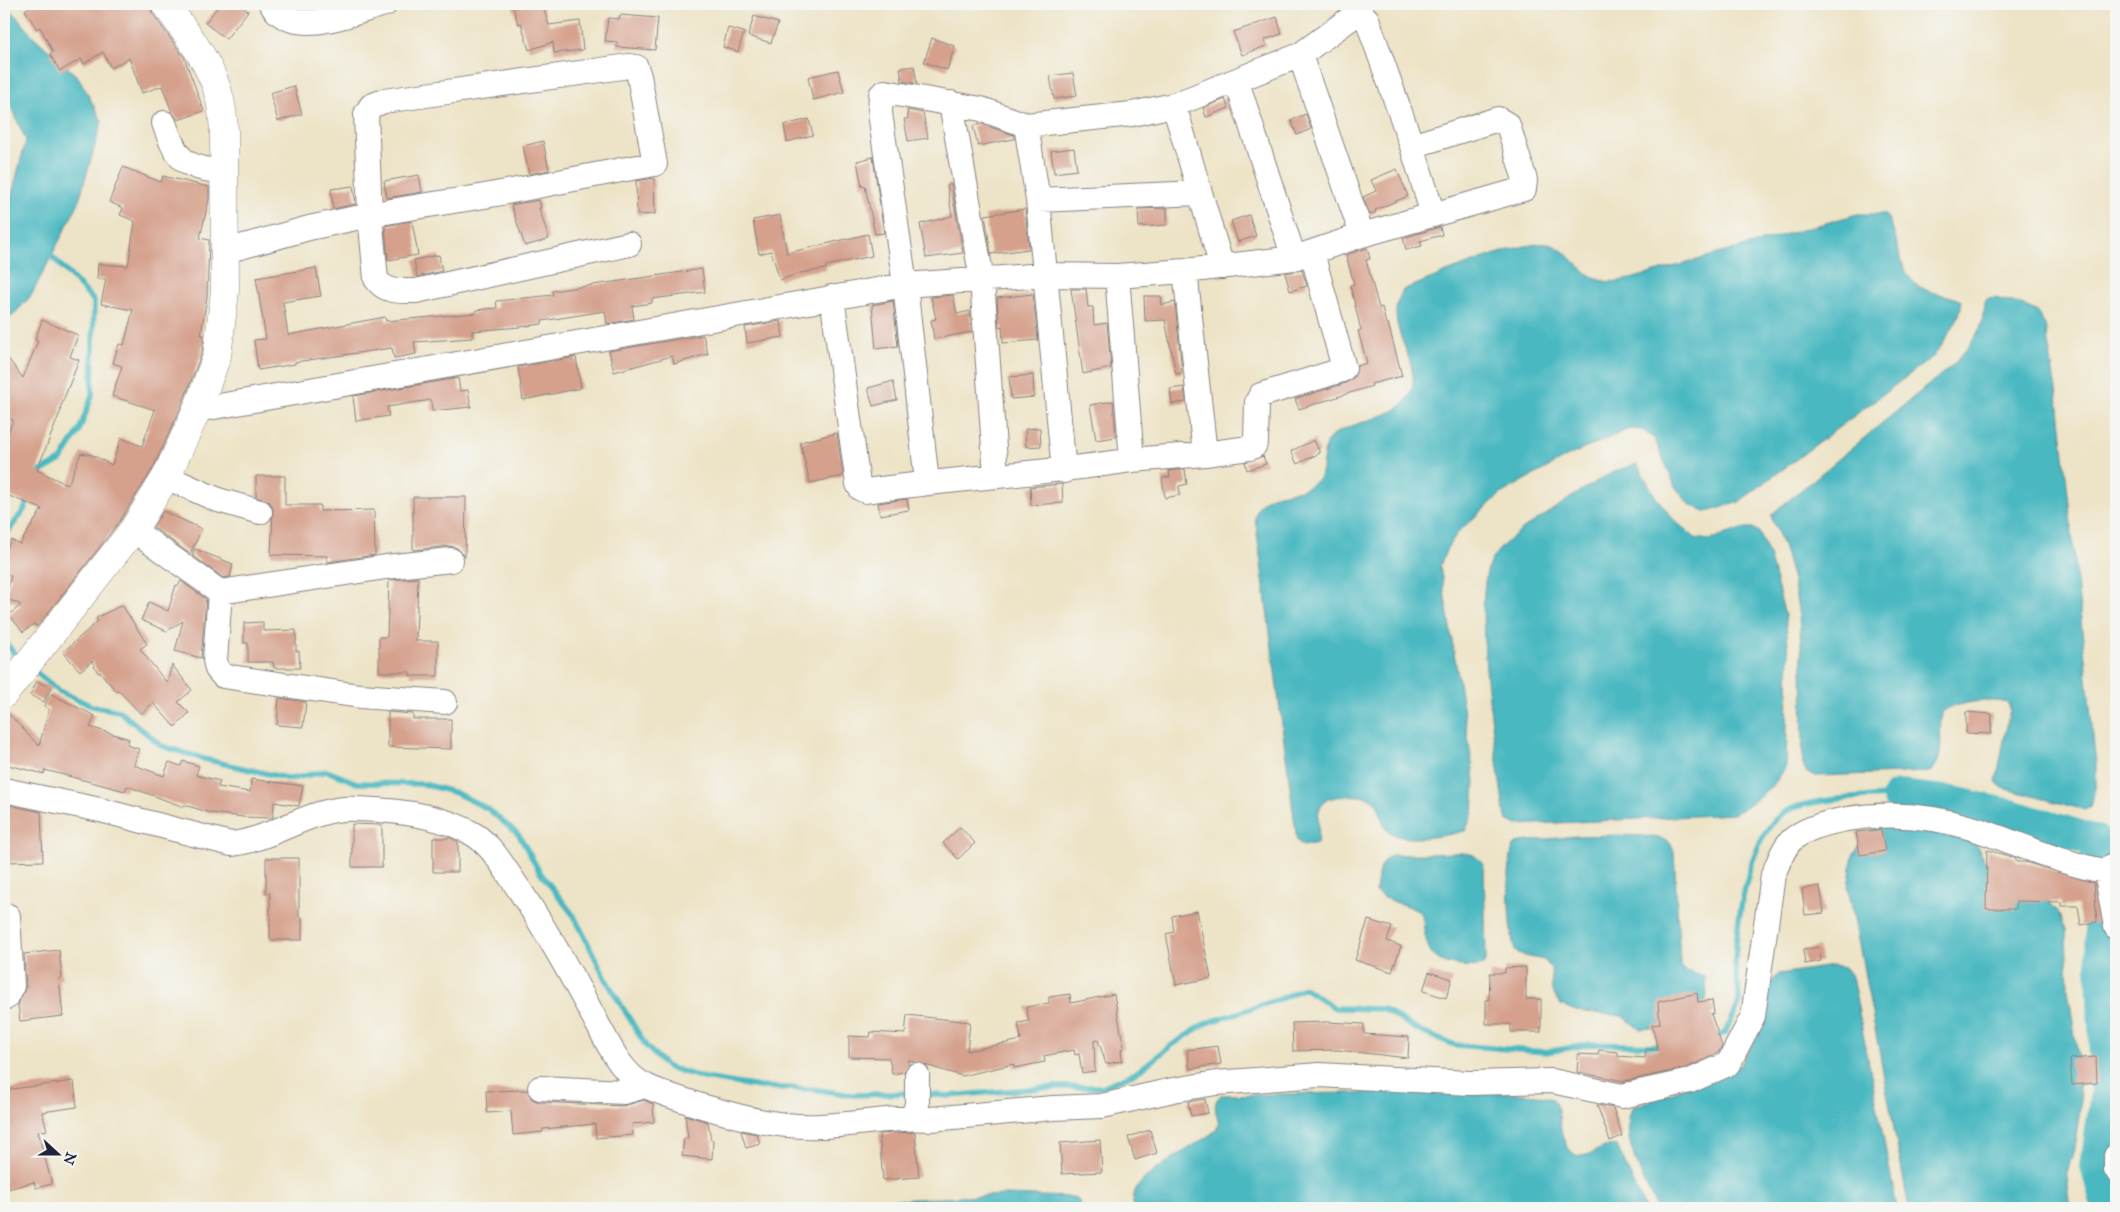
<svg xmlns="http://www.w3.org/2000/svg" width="2120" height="1212" font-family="'IM FELL Great Primer',serif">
<rect width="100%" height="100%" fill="#f6f6f2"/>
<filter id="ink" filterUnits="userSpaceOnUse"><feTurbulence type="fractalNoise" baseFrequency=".02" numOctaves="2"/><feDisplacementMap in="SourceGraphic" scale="10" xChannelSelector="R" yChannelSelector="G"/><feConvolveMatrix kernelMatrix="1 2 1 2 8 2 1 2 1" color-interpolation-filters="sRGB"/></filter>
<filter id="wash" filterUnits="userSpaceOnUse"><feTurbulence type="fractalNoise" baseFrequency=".0096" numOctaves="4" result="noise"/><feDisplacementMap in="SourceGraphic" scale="20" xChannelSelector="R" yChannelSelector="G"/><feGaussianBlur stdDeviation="1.12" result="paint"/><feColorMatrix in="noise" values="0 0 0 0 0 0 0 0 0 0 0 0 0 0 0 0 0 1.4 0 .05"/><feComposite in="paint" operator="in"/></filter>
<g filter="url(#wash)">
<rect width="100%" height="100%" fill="#ede3c6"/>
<!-- water -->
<path fill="#49b8c1" stroke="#366d7e" d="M4 4H6L34 37 79 78 102 121 78 204 31 296 4 325V219L7 213 26 140 4 92Z
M1857 214H1885C1901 235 1895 276 1924 289 1935 295 1949 294 1961 301 1964 316 1942 343 1934 356L1739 502 1707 512 1689 504 1676 488 1654 438 1642 430 1629 429 1570 455 1502 493 1458 532 1447 548 1440 566 1475 781 1473 813 1465 831C1448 835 1409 843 1393 834 1370 820 1394 792 1345 796 1338 797 1329 797 1324 802 1313 813 1322 830 1317 843L1303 846 1297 841 1255 517C1262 490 1281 496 1303 489 1309 487 1315 482 1320 478 1323 467 1323 454 1326 444 1334 423 1390 421 1406 401 1429 371 1389 336 1397 304 1398 300 1401 295 1403 290 1431 279 1527 236 1552 245 1572 252 1583 278 1604 281 1612 283 1623 280 1631 279Z
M1995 298 2020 304 2036 311 2045 325 2059 408 2096 765V784L2090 807 2085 810 2003 788 1996 782 2010 709 2008 703C1990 698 1960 702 1943 711 1936 731 1948 757 1930 772L1816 776 1807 773 1803 765C1801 705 1806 646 1794 586 1791 570 1785 551 1779 535 1776 527 1771 522 1772 514L1955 363C1964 351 1978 337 1982 322 1984 313 1982 307 1987 299Z
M1637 464 1655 496 1674 520 1695 538 1709 540 1745 528H1753L1759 532 1769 555 1785 615 1789 653 1786 766C1775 788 1754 802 1734 814L1517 825 1507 820 1504 811C1498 763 1469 595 1492 559 1507 536 1535 522 1557 507 1581 491 1608 471 1637 464Z
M1897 824 1928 826 1976 843 1983 860 2036 891 2057 910 2066 929 2068 989 2080 1069V1109L2074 1149 2066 1176 2070 1208H1909L1848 887 1853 855 1871 830Z
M1576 836C1594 836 1656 832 1669 842 1671 844 1673 849 1674 852L1680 963 1684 970 1705 977 1707 994 1702 1020 1680 1026 1639 1029 1623 1016 1576 1011 1561 1005 1552 991 1551 968 1544 960 1525 956 1515 951C1508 928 1506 870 1513 846L1520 842Z
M1454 853C1469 853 1477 853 1484 867L1486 958 1483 965C1473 967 1465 967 1455 965 1425 961 1426 940 1422 914 1408 903 1390 904 1376 892 1378 876 1377 861 1393 855Z
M1832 966 1845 968 1852 977 1897 1208H1657C1645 1181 1617 1135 1633 1107L1737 1068 1758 1036 1771 983 1779 974Z
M1483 1091 1537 1095 1553 1099C1562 1113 1558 1130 1566 1144 1581 1172 1598 1141 1617 1146L1645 1208H1133C1133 1201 1133 1195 1136 1189 1145 1172 1197 1145 1215 1131L1219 1125C1217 1114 1211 1103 1221 1095Z
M1004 1195 1073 1197 1079 1201 1080 1208H832L893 1200Z"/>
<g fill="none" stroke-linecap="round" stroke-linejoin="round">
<!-- stream -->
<path stroke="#49b8c1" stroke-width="5.5" d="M37 476 38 473 61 460 79 431 92 396 94 301 47 251
M4 537 24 510 29 497
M4 641 20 660
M32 669 59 691 92 706 119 711 162 746 204 759 290 779 327 771 357 783 424 784 456 793 488 809 519 835 539 871 574 916 608 983 646 1046 667 1067 704 1078 759 1087 811 1089 853 1095 913 1093
M1712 1038 1725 1033C1729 1024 1737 1011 1739 1001 1740 988 1734 973 1735 959 1737 919 1748 844 1779 816 1802 797 1869 797 1898 796
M922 1094 949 1096 1056 1087H1102L1137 1072 1172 1045 1204 1024 1280 999 1304 988 1335 1008 1383 1009 1421 1032 1455 1045 1546 1052 1591 1044 1664 1046"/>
<!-- river -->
<path stroke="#49b8c1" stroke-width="32" d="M1898 796 1953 802 2007 814 2096 841
M2096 841 2101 929 2106 1094 2096 1166 2108 1208"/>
</g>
<g id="blocks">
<!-- building -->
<path fill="#d5a08c" d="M34 4H150L152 13 184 57 204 111 178 120 172 112 162 86 142 93 129 58 111 68 103 52 84 64 81 59 60 71 50 54 53 52 40 27 37 29 25 10Z
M220 4H238L248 11 226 39 205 23Z
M512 4H542L549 25 580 21 583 50 554 53 553 42 529 50 521 23 518 24Z
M620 15 658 18 655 50 617 47V42L605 41 608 18 619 19Z
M754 16 778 23 771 43 748 36Z
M1277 17 1282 34 1264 40 1266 46 1242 55 1233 32Z
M728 28 744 32 738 52 723 47Z
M932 38 955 46 947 70 924 62Z
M914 66 917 84 902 81 900 68Z
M838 70 844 92 813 100 808 77Z
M1073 73 1077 96 1054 99 1050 76Z
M294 86 302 114 278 121 270 93Z
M1225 99 1229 108 1206 117 1203 108Z
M907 110 923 113 928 138 908 141 904 119H908Z
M1306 114 1311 129 1297 135 1291 120Z
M809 119 813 135 787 142 784 125Z
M981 124 1014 135V139L978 146 973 126Z
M543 141 549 170 529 174 523 146Z
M1074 148 1077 170 1054 173 1051 151Z
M873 157 884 233 875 234 865 186 862 187 857 161Z
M123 167 161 182 163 176 209 187V199L200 238 209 240 207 296 201 335H204L202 352 180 410 152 470 120 521 37 627 34 624 23 632 9 615 21 605 5 598 11 576 4 573V555L11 540 20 544 42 509 4 494V443L13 420 4 416V353L23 378 38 341 35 340 42 320 78 335 70 357 79 360 60 409 61 410 37 470 68 485 81 453 92 455 112 465 121 438 142 446 155 410 112 396 122 366 113 363 119 344 124 345 133 310 101 304 106 279H97L98 264 128 266 135 221 120 215 123 208 109 202Z
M1397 169 1408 196 1375 210 1376 212 1370 215 1363 197 1376 191 1371 180Z
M419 175 422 192 387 198 384 181Z
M654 178 655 214 637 215 636 181Z
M951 184 963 253 926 258 920 224 952 216 947 185Z
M353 186 356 204 333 209 331 189Z
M539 200 541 208H539L549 239 525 246 511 205Z
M1167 208V225L1139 227 1138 209Z
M1025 209 1029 249 991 254 985 215Z
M780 215 787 253 868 234 872 256 826 266V269L800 273 780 280 771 251 759 254 753 220Z
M1249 215 1256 236 1238 242 1231 221Z
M412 221 418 255 388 260 385 226Z
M1440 227 1442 235 1420 241 1422 246 1406 250 1403 238Z
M1367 248 1370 259 1366 260 1379 308 1382 307 1386 324 1388 323 1402 376 1371 384 1372 386 1299 409 1295 399 1346 383 1354 377 1357 366 1367 363 1358 331 1361 330 1350 285 1354 284 1346 255Z
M439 255 442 271 417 277 414 260Z
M316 268 321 296 283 302 288 335 385 317 386 321 476 313V310L497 308 496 301 553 295 552 291 702 269 705 292 652 299V303L632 306 634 319 607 324 605 311 542 321V324L520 327 472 331V338L414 342 416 354 394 358 392 348 295 362V364L258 370 254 340 266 339 256 278Z
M1302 270 1307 286 1290 291 1285 273Z
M1071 289H1086L1088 307H1093L1094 325 1107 323 1111 368 1083 374Z
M1033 294 1038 340 1003 343 1002 326 999 327 997 298Z
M953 295 957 314 970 311 972 332 934 339 931 320 936 319 931 297Z
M1144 296H1161L1162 305 1175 302 1182 373 1176 374 1165 320 1145 321Z
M893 301 898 346 876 349 872 305Z
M781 321 783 337 747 343 745 327Z
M703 335 708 354 674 364 672 356 614 372 609 351Z
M576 357 581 388 523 400 518 367Z
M1033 375 1034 397 1011 399 1009 377Z
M458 378 460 391 468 390 471 407 432 411 431 400 387 407 389 416 356 421 353 396Z
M893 381 897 400 873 406 868 388Z
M1184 387 1186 402 1172 404 1170 389Z
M1113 401 1116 437 1096 440 1090 405Z
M1040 428 1041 446 1026 447 1025 429Z
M837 433 843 476 810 483 800 442Z
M1314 440 1320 453 1297 464 1291 451Z
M1263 456 1266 464 1247 470 1245 462Z
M1185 469 1187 484 1179 486 1180 495 1165 498 1162 478 1170 477 1169 471Z
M256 476H285V505H320V511L374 510 375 555 327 562V556L271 555 273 509 270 502 256 497Z
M1062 484 1063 503 1031 505 1030 487Z
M413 497H466L465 557 457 548 450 546 413 550Z
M907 499 909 510 880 515 878 503Z
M163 511 202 529 190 554 153 527Z
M195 549 233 564 230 577 223 578 192 555Z
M418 578 416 641H438V676H410V672H379V637H387L389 580Z
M181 581 206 599 201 658 175 651 183 621 167 631 141 620 149 602 168 611 176 585 178 586Z
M122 605 147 644 140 649 167 683 172 665 192 690 178 702 189 713 175 727 153 703 141 714 118 690 116 691 100 672 98 673 92 661 80 671 63 652 98 621 96 618Z
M263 622V631L296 630V651H299L300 668H274L273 662H248V643H244V623Z
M37 681 51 688 44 702 30 695Z
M51 694 95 716 90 727 129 739 127 745 139 749 134 765 164 776 169 762 181 766 183 761 199 766 196 775 220 781 218 787 250 792 251 779 303 786 299 806 274 802 273 817 271 818 243 817 211 813 184 805V807L127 786 125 791 45 770 44 774 4 764V709L39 746 49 709 44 706Z
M279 698 306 702 303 727 277 725Z
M388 712 413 714V719H451V749L388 747Z
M1966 712 1992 714 1991 734 1966 733Z
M4 804 41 812 43 861 4 862Z
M352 824 382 825V867H352Z
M960 827 975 843 958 859 943 843Z
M1881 830 1885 851 1860 855 1856 832Z
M433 838H450L458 842V872H433Z
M1987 850 2016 858V862H2025L2094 883 2097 922 2081 925 2078 906H2061V902L2016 901V909H1986Z
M266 858H299V917H302V940H270V893H266Z
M1820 886 1824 913 1805 915 1802 889Z
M1197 911 1211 978 1176 985 1166 934 1174 932 1172 916Z
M1368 920 1392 927 1387 941 1401 946 1392 972 1355 960Z
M1819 947 1821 961 1805 964 1803 950Z
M59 950 62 978H59L63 1016 20 1021 18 1005 26 986 24 954Z
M1526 967V999H1541V1032H1511V1024H1486V1000H1489L1490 973H1505V968Z
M1429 972 1452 979 1446 998 1423 991Z
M1697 993 1698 1002 1712 1000 1714 1013 1711 1014 1722 1046 1718 1053 1686 1068 1624 1081 1577 1072 1578 1054 1598 1055 1599 1050 1618 1052V1056L1645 1058 1646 1049 1658 1050 1652 1025 1660 1024 1658 1002Z
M1070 994 1071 1003 1114 994 1124 1048 1121 1049 1122 1061 1106 1064 1098 1040 1094 1041 1095 1071 1082 1073 1079 1054 1075 1055 1074 1050 1044 1056 1045 1062 1014 1068V1064L962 1076 908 1060 909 1064 904 1072 892 1074 889 1058 849 1057V1036L870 1037 871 1032 905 1034 907 1015 970 1022 967 1051 1021 1040 1018 1023 1029 1021 1026 1007 1049 1003V997Z
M1328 1022 1364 1024V1034L1409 1037 1408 1058 1337 1050 1293 1051 1292 1023Z
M1218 1046 1221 1064 1190 1069 1187 1050Z
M2096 1057 2097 1083 2072 1085 2070 1059Z
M74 1081 77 1107 42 1112 47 1130 38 1132 52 1184 36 1188 34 1182 4 1190V1090Z
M527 1090 532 1099 539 1102 623 1106 644 1100 653 1104 654 1122 632 1124 633 1135 596 1138 595 1124 543 1129V1132L513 1135 511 1111 487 1113 486 1091Z
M1205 1099 1208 1113 1191 1116 1188 1102Z
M1597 1105 1613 1108 1622 1136 1610 1141Z
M685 1115 708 1122 711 1140H713L712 1159 682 1156 684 1138H688Z
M1150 1130 1157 1153 1135 1160 1128 1137Z
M741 1131 757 1134 760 1144 746 1148Z
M915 1132 919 1177 883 1180 879 1134Z
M1100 1140 1102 1172 1062 1174 1060 1143Z"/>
</g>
</g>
<g filter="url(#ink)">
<use href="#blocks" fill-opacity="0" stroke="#888280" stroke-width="1"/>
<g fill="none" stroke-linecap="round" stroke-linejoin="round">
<!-- minor casing -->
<g stroke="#888280" stroke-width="26">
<path id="minor" d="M271 4C294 40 353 12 385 4
M1300 55 1362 235
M1237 82 1294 258
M951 103 982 280 996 476
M1174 105 1222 267
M164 123C178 163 184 167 225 172
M1026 125 1038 200 1064 471
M1412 146 1433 215
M1038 200 1199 193
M226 251 309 228 370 215C406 208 442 203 479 197 537 187 596 174 655 164L639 76 636 67 629 66 384 101 371 106 366 114 370 215 376 279C386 293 400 291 416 291L629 244
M1185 271 1205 454 1249 448 1254 446 1256 441 1257 402 1261 395 1342 370 1344 368 1312 253
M1117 276 1132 460 1205 454
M832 297 858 484 861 489 866 491C955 478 1044 474 1132 460
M197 410 905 285 1044 275 1117 276 1185 271 1294 258 1362 235 1524 189 1525 180 1508 125 1498 119 1412 146 1367 19 1362 15H1355L1300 55 1174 105 1132 114 1026 125 981 109 885 92 881 95 880 113 905 285 927 482
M166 477 218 500 260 512
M133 530 220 592 386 567 451 560
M220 592 215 660 217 669 223 676 360 696 445 702
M4 790 100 810 231 844C276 839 311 806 357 809 395 810 441 815 473 834 490 844 502 864 512 879 544 925 571 974 597 1023 609 1045 622 1075 646 1086 662 1094 681 1099 698 1105 739 1117 777 1128 820 1126 857 1125 894 1116 931 1119L1053 1108 1102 1106 1173 1090 1216 1083 1319 1075 1470 1083 1552 1081 1622 1096 1690 1081 1728 1064 1753 1016 1773 875C1778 864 1783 847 1793 839 1807 827 1830 822 1847 819 1890 812 1933 816 1975 829 2019 843 2060 864 2106 871L2116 863
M2106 871 2116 927
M4 998 7 997 12 986 8 916
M540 1088 624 1092 645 1086
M912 1117 917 1105V1075
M2116 1156V1169"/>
</g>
<!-- major casing -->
<g stroke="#888280" stroke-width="29">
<path id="major" d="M4 694 133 530 166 477 197 410 217 356 225 291 224 131C223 117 222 103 217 89 207 58 184 30 165 4"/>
</g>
<!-- minor -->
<use href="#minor" stroke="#fff" stroke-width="24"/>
<!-- major -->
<use href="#major" stroke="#fff" stroke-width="28"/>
</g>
</g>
<!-- margin -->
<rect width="2120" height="1212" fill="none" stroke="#f6f6f2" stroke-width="20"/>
<!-- north arrow -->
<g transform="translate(58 1154) rotate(111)" stroke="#f6f6f2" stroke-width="4" paint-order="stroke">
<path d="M0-4L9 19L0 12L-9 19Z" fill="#22223b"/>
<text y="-8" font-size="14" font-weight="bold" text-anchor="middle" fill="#22223b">N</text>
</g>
</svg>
